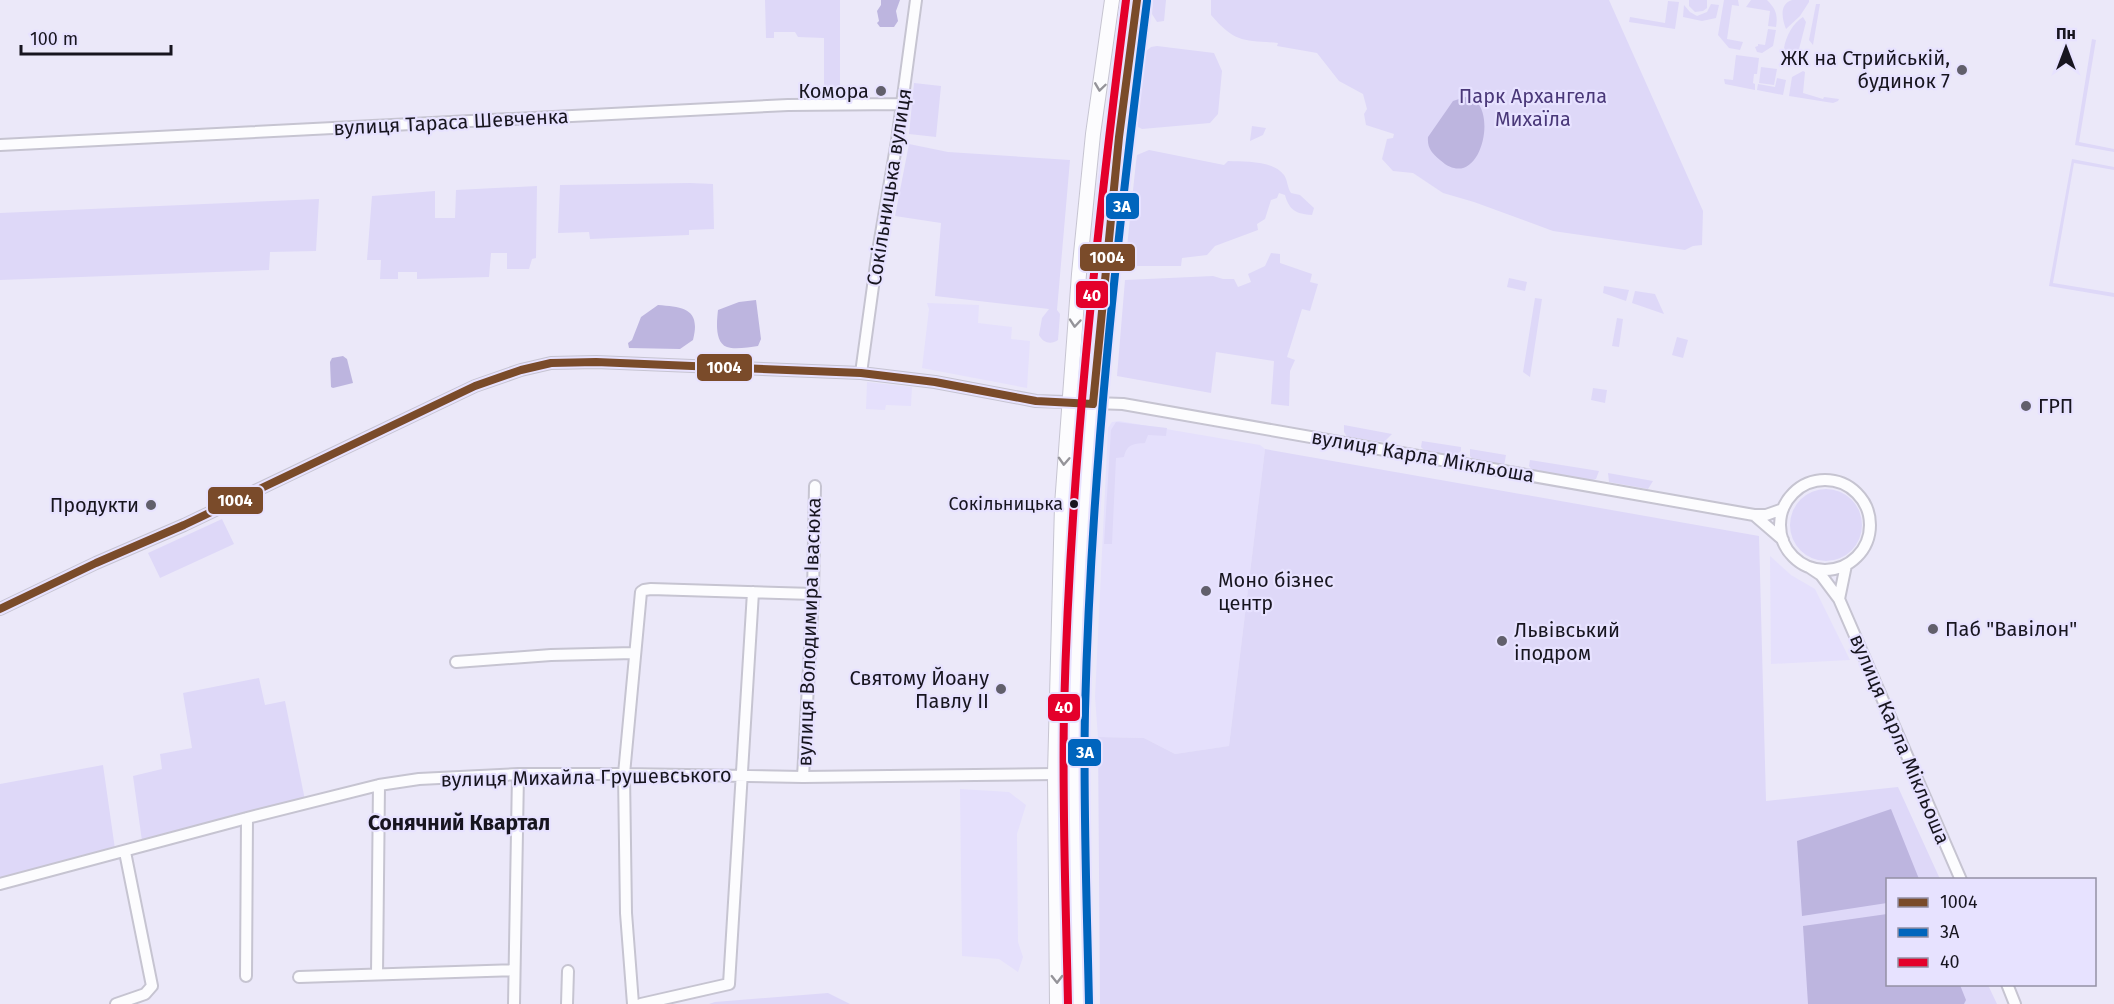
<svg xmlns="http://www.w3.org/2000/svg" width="2114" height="1004" font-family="'Fira Sans',sans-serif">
<rect width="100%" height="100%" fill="#ebe8f9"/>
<!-- built -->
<path fill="#e5e0fc" d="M927 303 979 305 978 323 1012 327 1011 339 1030 341 1027 388 922 368 929 309Z
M867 382 912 387 911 406 886 405 885 410 866 409Z
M1119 421 1260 445 1265 449 1229 746 1175 754 1144 738 1098 737 1095 697 1108 428 1112 422Z
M1770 556 1791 575 1815 589 1850 660 1771 664Z
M960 789 1009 792 1026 805 1017 834 1018 942 1023 957 1018 972 999 959 962 956Z"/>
<!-- green -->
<path fill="#ded8f8" d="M765 0H840V96H824V38L798 37 795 32H774V38H766Z
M1153 0H1166L1164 21 1157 22 1152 14Z
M1211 0H1609L1703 211 1702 245 1693 246 1685 250 1553 231 1474 202 1443 193 1413 173 1393 171 1382 159 1387 139 1393 138 1394 134 1366 125 1364 114 1367 109 1363 94 1339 81 1317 53 1277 46 1278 43C1243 40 1235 43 1211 15Z
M1689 0H1707V8L1703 11 1695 12 1689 6Z
M1724 0H1738L1739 6 1732 5 1727 39 1743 42 1740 50 1729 48 1718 35Z
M1751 0H1767C1776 9 1778 15 1776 27L1768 26 1770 11 1746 7Z
M1792 0H1809V2L1800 16 1786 29C1782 19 1779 4 1792 0Z
M1668 1 1679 2 1675 29 1629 22 1630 17 1665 23Z
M1711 4 1719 5 1716 18 1702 21 1683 17 1684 5 1690 12 1697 16 1707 12Z
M1816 4H1820L1813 45 1809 40Z
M1803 17 1806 22 1798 53 1789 54 1784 48C1786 36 1793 23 1803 17Z
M1768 29 1776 30 1773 46 1762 53 1757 52 1755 47 1758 46V44L1765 45Z
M2092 39 2096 40 2079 142 2114 149V152L2075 145Z
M1157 46 1214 53 1222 71 1218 114 1210 123 1142 129 1138 127 1137 121 1145 52 1151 47Z
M1736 55 1759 58 1757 74H1754L1753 83 1755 84V90L1725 84 1724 79 1733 80Z
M1113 57H1120L1102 207 1086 383 1079 382 1095 206Z
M1761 67 1777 69 1774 85 1759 83Z
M1803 71 1805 72 1803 93 1823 99 1824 97 1839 99 1838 101 1833 103 1789 96 1792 77Z
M1777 78 1786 80 1783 95 1757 90 1758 84 1775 87Z
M914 83 941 86 936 137 909 134Z
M1252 126 1266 128 1263 135 1250 141Z
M909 144 948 152 1070 160 1057 310 1060 314 1058 340C1051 345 1043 343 1039 335L1042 318 1049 309 935 296 941 223 895 216Z
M1149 150 1224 165 1228 161C1245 162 1273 160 1284 175 1288 181 1287 187 1291 193L1300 195 1314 208 1312 215C1296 214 1289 210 1285 195L1279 193 1277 198 1271 200 1265 219 1257 224 1258 230 1215 246 1207 255 1182 258 1181 266H1125L1136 162 1137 155Z
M2072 159 2114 167V170L2074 163 2053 283 2114 293V297L2049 286Z
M690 183 713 184 714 229 689 230V235L590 239 589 232 558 233 560 185Z
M537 186 536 258 532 259 529 269H507V253H491L489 277 417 279V272H398V279H380L381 260H367L372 196 435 191V218H455L456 190Z
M319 199 316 251 270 252 269 270 0 280V213Z
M1271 253 1280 254V263L1312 274 1310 282 1318 284 1310 311 1302 309 1287 357 1295 360 1290 371 1289 406 1271 404 1274 361 1216 352 1211 393 1117 376 1125 280 1213 276 1223 279H1234L1238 287 1251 282 1248 274 1265 266Z
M1509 278 1527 282 1525 291 1507 287Z
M1604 286 1629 290 1626 301 1603 293Z
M1635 291 1655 294 1664 314 1632 303Z
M1535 298 1542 299 1530 377 1523 372Z
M1617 318 1623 319 1619 347 1612 346Z
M1677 337 1688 340 1683 358 1672 355Z
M1593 388 1607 390 1605 403 1591 400Z
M1116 422 1167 428 1166 436 1148 435 1145 443C1133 444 1127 444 1124 457L1116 458 1112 544H1104L1111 430Z
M1344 425 1392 434 1384 442 1347 437 1344 432Z
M1422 441 1461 447V451L1454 456 1426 452 1421 447Z
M1072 446H1079L1070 616 1068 772 1072 1004H1064L1060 772 1063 616Z
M1265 449 1759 536 1766 801 1898 787 1940 879 1888 880V984L1988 985 1997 1004H1100L1098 737 1144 738 1175 754 1229 746Z
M1470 449 1506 455 1504 466 1474 461 1470 456Z
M1530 460 1599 471 1596 479 1592 480 1533 471 1529 466Z
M1608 473 1653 481 1648 489 1609 482Z
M1790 525a36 36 0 1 1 72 0a36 36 0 1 1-72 0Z
M222 519 234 544 160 578 148 553Z
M259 678 265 705 285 701 305 800 142 841 133 776 162 769 160 754 192 748 183 693Z
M103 765 115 849 0 879V784Z
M828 993 850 1004H709L715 1002Z"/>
<!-- water -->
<path fill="#bdb5df" d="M881 0H900L896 11 898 21 894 27H880L877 23 879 21 877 11 881 5Z
M1465 97C1502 98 1482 198 1440 160 1432 153 1427 148 1428 137L1453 101Z
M756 300 761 339 758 346C749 347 735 350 727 347 714 342 717 320 718 310L739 302Z
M658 305C684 307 701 309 693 340L680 349 629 348 628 343 632 340 641 317Z
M343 356 347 359 353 383 333 388 331 387 330 362 332 358Z
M1891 809 1919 879 1888 880 1887 903 1802 916 1797 841Z
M1887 914 1888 984 1960 985 1966 1000 1964 1004H1808L1803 926Z"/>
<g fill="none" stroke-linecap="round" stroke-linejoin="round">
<!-- minor casing -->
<g stroke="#c6c4d1" stroke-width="14">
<path id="minor" d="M0 145 788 105 902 104
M861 373 877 257 897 141 916 0
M1780 525a45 45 0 1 1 90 0a45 45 0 1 1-90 0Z
M1754 515 1783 540
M1809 567 1821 575 1839 599 1961 880
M1839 599 1846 565
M0 609 96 563 184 525 475 386 521 370 551 363 596 362 861 373 935 382 1036 401 1123 404 1754 515H1766L1783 509
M456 662 551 655 634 653
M803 777 813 594 815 486
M0 884 247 818 379 785 419 779 518 774H624L803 777 1055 774
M377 974 379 785
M246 976 247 818
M299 977 514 970
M2007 984 2015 1004
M116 1004 145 994 152 986 125 852
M514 1004 518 774
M567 1004 568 971
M633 1004 626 913 624 774 641 592 644 590 651 589 813 594
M641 1004 729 984 753 592"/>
</g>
<!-- major casing -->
<g stroke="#c6c4d1" stroke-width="16">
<path id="major" d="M1057 1004 1055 774 1062 505 1079 274 1093 134 1112 0
M1079 1004C1077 925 1073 845 1074 766 1074 690 1079 614 1083 539 1094 359 1113 179 1137 0"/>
</g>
<!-- minor -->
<use href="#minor" stroke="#fcfcfe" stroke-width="10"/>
<!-- major -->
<use href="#major" stroke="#fcfcfe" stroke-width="14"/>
<!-- bus-1 casing -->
<g stroke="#e7e2ff" stroke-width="12">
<path id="bus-1" d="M0 609 96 563 184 525 475 386 521 370 551 363 596 362 861 373 935 382 1036 401 1093 404 1119 137 1137 0"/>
</g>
<!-- bus-2 casing -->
<g stroke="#e7e2ff" stroke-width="12">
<path id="bus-2" d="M1089 1004C1087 906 1083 808 1085 711 1091 473 1117 237 1147 1"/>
</g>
<!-- bus-3 casing -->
<g stroke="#e7e2ff" stroke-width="12">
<path id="bus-3" d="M1068 1004C1066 906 1062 808 1064 711 1070 473 1096 236 1126 0"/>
</g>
<!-- bus-1 -->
<use href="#bus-1" stroke="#7a4b2a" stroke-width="8"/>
<!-- bus-2 -->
<use href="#bus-2" stroke="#0065bd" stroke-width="8"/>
<!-- bus-3 -->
<use href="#bus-3" stroke="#e4002b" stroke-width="8"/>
</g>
<!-- one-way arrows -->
<defs><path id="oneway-chevron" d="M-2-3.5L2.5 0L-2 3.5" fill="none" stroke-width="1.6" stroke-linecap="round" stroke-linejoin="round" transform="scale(1.5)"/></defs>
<g stroke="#95949a">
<use href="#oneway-chevron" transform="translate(1100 87) rotate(98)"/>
<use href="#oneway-chevron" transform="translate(1075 323) rotate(95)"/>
<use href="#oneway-chevron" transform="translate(1064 461) rotate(93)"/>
<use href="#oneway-chevron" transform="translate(1057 979) rotate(89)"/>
</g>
<!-- markers -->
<g fill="#615f6b" stroke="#e7e2ff" stroke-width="2">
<circle cx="1962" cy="70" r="6"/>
<circle cx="881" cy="91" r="6"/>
<circle cx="2026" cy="406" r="6"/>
<circle cx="151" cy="505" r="6"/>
<circle cx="1206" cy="591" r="6"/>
<circle cx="1933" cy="629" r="6"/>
<circle cx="1502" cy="641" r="6"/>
<circle cx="1001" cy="689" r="6"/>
</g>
<circle fill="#17151f" stroke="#e7e2ff" stroke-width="2" cx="1074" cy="504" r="5"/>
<g text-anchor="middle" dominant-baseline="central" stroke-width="4.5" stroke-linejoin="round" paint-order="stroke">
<!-- bus labels -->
<g font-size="18" fill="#17151f" stroke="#e7e2ff" text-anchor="end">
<text x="1063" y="504">Сокільницька</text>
</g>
<!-- poi labels -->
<g font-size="20" fill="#17151f" stroke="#e7e2ff" text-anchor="end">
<text x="1950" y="58">ЖК на Стрийській,<tspan x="1950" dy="23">будинок 7</tspan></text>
<text x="869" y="91">Комора</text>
<text x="2038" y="406" text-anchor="start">ГРП</text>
<text x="139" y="505">Продукти</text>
<text x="1218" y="580" text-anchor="start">Моно бізнес<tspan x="1218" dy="23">центр</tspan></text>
<text x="1945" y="629" text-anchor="start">Паб "Вавілон"</text>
<text x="1514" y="630" text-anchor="start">Львівський<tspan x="1514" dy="23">іподром</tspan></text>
<text x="989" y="678">Святому Йоану<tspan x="989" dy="23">Павлу ІІ</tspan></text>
</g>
<!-- park labels -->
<g font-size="20" fill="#4a3879" stroke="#e7e2ff">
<text x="1533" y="96">Парк Архангела<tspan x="1533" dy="23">Михаїла</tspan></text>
</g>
<!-- street labels -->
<g font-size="20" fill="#17151f" stroke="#e7e2ff">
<text transform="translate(451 122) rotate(-3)">вулиця Тараса Шевченка</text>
<text transform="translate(889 187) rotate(-81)">Сокільницька вулиця</text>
<text transform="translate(1423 456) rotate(10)">вулиця Карла Мікльоша</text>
<text transform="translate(809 632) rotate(-88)">вулиця Володимира Івасюка</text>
<text transform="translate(1900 739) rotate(67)">вулиця Карла Мікльоша</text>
<text transform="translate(586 777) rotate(-1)">вулиця Михайла Грушевського</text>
</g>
<!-- neighbourhood labels -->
<g font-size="21" font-weight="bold" fill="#17151f" stroke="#e7e2ff">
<text x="459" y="823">Сонячний Квартал</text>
</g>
</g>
<g stroke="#e7e2ff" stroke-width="2">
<rect x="1105" y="192" width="35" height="28" rx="6" fill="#0065bd"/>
<rect x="1079" y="243" width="57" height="29" rx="6" fill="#7a4b2a"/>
<rect x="1075" y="280" width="34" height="29" rx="6" fill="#e4002b"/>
<rect x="696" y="353" width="57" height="29" rx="6" fill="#7a4b2a"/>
<rect x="207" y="486" width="57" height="29" rx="6" fill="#7a4b2a"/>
<rect x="1047" y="693" width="34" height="29" rx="6" fill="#e4002b"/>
<rect x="1067" y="738" width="35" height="29" rx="6" fill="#0065bd"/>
</g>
<g font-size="16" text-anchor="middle" font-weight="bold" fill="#fff">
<text x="1122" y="212">3А</text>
<text x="1107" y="263">1004</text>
<text x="1092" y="301">40</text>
<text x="724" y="373">1004</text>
<text x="235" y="506">1004</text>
<text x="1064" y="713">40</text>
<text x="1085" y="758">3А</text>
</g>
<!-- legend -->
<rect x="1886" y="878" width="210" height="108" fill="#e7e2ff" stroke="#9490a5" stroke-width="1.5"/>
<rect x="1898" y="898" width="30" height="9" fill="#7a4b2a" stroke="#9490a5" stroke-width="1.5"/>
<text x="1940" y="908" font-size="18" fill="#17151f">1004</text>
<rect x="1898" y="928" width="30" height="9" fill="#0065bd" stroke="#9490a5" stroke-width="1.5"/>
<text x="1940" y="938" font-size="18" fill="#17151f">3А</text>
<rect x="1898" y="958" width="30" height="9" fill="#e4002b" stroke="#9490a5" stroke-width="1.5"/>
<text x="1940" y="968" font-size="18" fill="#17151f">40</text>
<!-- north arrow -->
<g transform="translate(2066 48)" stroke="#e7e2ff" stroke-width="4.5" paint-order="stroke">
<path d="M0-4.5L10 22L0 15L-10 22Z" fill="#17151f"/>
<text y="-9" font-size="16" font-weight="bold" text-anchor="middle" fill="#17151f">Пн</text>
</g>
<!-- scale -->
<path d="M21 45v9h150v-9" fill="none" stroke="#17151f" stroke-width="3"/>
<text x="30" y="45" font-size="18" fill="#17151f" stroke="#e7e2ff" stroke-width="4.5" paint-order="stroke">100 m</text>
</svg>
